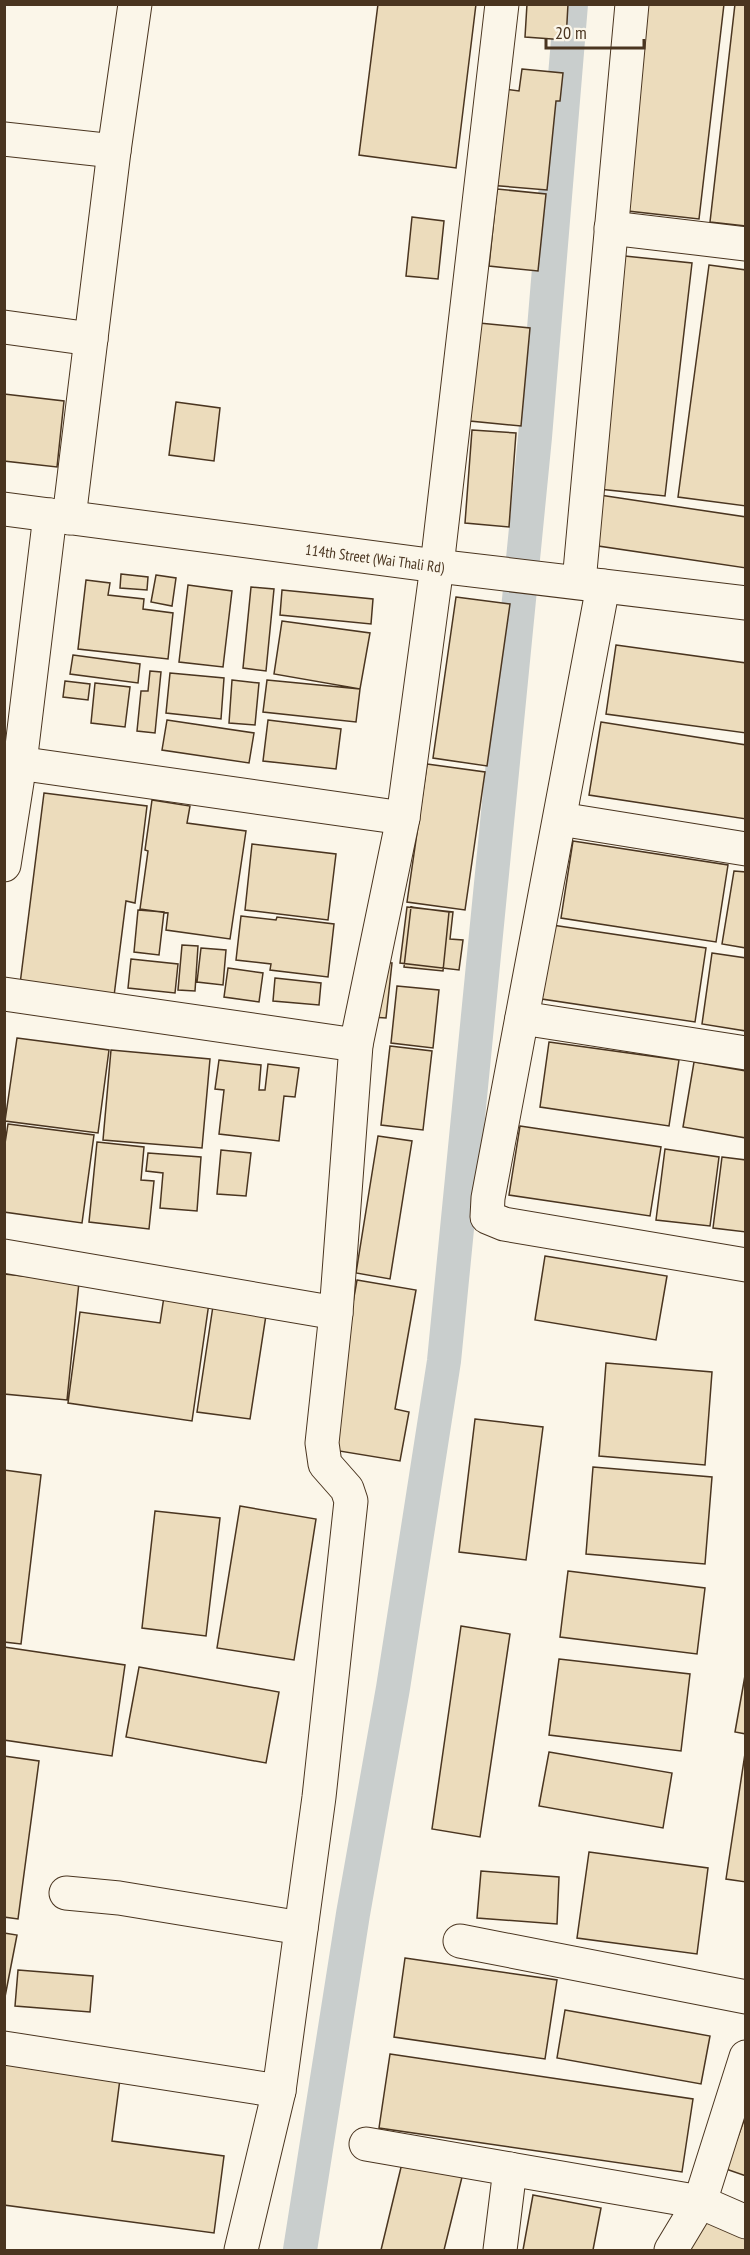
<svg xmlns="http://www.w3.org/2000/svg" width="750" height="2255" font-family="'PT Sans Narrow',sans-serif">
<rect width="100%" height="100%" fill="#fbf6e9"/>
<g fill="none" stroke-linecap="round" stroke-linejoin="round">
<!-- canal -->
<path stroke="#c9cecd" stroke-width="34" d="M300 2250 353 1914 393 1688 444 1361 535 437 571 4"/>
</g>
<!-- building -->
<path fill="#ecdcbc" stroke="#4a3520" stroke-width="1.5" d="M378 4H476L456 168 359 155Z
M527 4H568L566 40 525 37Z
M644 4H724L699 219 619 210Z
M735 4H746V226L710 222Z
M522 69 563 73 560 101H556L547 190 488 185 498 88 519 91Z
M497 189 546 194 538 271 489 266Z
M412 217 444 221 438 279 406 276Z
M615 255 692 263 665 496 589 488Z
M709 265 746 270V506L678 497Z
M479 323 530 328 521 426 470 421Z
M4 394 64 401 57 467 4 461Z
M176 402 220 408 214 461 169 455Z
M472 430 516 433 509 527 465 523Z
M593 494 746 517V568L585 544Z
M121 574 148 577 147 590 120 588Z
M156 575 176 578 172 606 151 602Z
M86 580 110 583 108 595 144 599 143 609 173 613 168 659 78 649Z
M188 585 232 591 223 667 179 662Z
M251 587 274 589 266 671 243 668Z
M282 590 373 599 371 624 280 615Z
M456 597 510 604 487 766 433 758Z
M282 621 370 633 360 689 274 674Z
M616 645 746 663V733L606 714Z
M73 655 140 664 138 683 70 674Z
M150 671 161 672 155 733 137 731 141 691H148Z
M170 673 224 678 221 719 166 713Z
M232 680 259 683 255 725 229 723Z
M267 680 360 689 356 722 263 712Z
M65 681 90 684 88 700 63 697Z
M95 683 130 687 125 727 91 723Z
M167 720 254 733 249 763 162 750Z
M268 720 341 729 336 769 263 761Z
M601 722 746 745V819L589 795Z
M427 764 485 772 465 910 407 902Z
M44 793 147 806 135 903 126 901 114 996 20 984Z
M152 800 190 806 187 823 246 831 230 939 166 930 168 913 140 909 148 851 145 850Z
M573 841 728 865 716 942 561 918Z
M252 844 336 854 328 920 245 910Z
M734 871 746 872V948L722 944Z
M407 907 453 912 450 939 463 940 459 970 400 963Z
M411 907 449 912 443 971 404 967Z
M138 910 164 912 159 955 134 952Z
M241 916 276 920 277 917 334 924 328 977 270 970 271 964 236 960Z
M552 925 706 948 695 1022 542 999Z
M182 945 198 946 195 991 178 990Z
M201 948 226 950 223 985 197 982Z
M712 953 746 958V1031L702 1024Z
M131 959 178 964 175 993 128 988Z
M377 962 392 963 386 1018 371 1017Z
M228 968 263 973 259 1002 224 997Z
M275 978 321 983 319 1005 273 1001Z
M397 986 439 990 433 1048 391 1043Z
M17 1038 109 1050 98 1133 5 1121Z
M549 1042 679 1060 669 1126 540 1107Z
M390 1046 432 1051 423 1130 381 1125Z
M111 1050 210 1059 202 1148 103 1140Z
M219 1060 261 1065 259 1090H265L268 1064 299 1068 295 1097 284 1096 279 1141 219 1134 224 1090 215 1089Z
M694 1062 746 1071V1138L683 1127Z
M8 1124 94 1135 82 1223 4 1212V1150Z
M520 1126 661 1147 650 1216 509 1195Z
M378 1136 412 1141 390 1279 356 1273Z
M97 1142 144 1147 141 1180 154 1181 149 1229 89 1222Z
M665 1149 719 1157 710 1226 656 1220Z
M221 1150 251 1153 246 1196 217 1194Z
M148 1153 201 1157 197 1211 160 1208 163 1173 146 1171Z
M722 1157 746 1160V1232L713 1228Z
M545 1256 667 1276 656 1340 535 1320Z
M4 1274 79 1282 67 1400 4 1394Z
M357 1280 416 1290 395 1409 409 1412 400 1461 327 1449Z
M165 1290 210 1296 192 1421 68 1403 80 1312 160 1323Z
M213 1306 266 1315 250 1419 197 1412Z
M606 1363 712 1372 705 1465 599 1456Z
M475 1419 543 1427 526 1560 459 1552Z
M593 1467 712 1477 705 1564 586 1554Z
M4 1470 41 1475 21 1644 4 1642Z
M240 1506 316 1519 294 1660 217 1648Z
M155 1511 220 1518 206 1636 142 1628Z
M568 1571 705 1588 697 1654 560 1637Z
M461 1626 510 1634 480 1837 432 1829Z
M4 1647 125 1665 112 1756 4 1740Z
M559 1659 690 1674 681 1751 549 1735Z
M139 1667 279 1692 266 1763 126 1737Z
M746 1670V1734L735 1732Z
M746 1747V1882L726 1879Z
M549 1752 672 1773 663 1828 539 1806Z
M4 1756 39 1761 18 1919 4 1917Z
M589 1852 708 1868 697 1954 577 1938Z
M481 1871 559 1877 557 1924 477 1918Z
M4 1933 17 1935 4 2002Z
M405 1958 557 1980 545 2059 394 2037Z
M18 1970 93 1976 90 2012 15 2006Z
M565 2010 710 2036 701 2084 557 2058Z
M390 2054 693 2099 682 2172 379 2128Z
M4 2064 120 2079 112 2141 224 2156 214 2233 4 2205Z
M746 2115V2176L726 2169Z
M404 2155 464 2169 444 2250H381Z
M533 2195 601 2208 593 2250H523Z
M708 2213 746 2236V2250H686Z"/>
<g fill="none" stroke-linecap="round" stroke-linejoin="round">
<!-- minor casing -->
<g stroke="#4a3520" stroke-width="35">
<g id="minor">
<path d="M4 139 114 151"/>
<path d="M611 228 746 244"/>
<path d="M4 327 91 339"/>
<path id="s1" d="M4 509 437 566 746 603"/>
<path d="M69 518 114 151 135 4"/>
<path d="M579 582 632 4"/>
<path d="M603 586 488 1198 487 1217 504 1224 746 1265"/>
<path d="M4 761 403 818"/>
<path d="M560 819 746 849"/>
<path d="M4 865 20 763 50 515"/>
<path d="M4 994 356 1045"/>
<path d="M522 1018 746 1053"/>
<path d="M4 1256 336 1313"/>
<path d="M66 1893 119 1898 301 1928"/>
<path d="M460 1941 746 1997"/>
<path d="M4 2048 279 2091"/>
<path d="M366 2144 700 2202 746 2222"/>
<path d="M241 2250 279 2091 319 1797 351 1501 347 1489 325 1464 322 1443 336 1313 356 1045 403 818 437 566 502 4"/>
<path d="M500 2250 510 2169"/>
<path d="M671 2250 700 2202 746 2057"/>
</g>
</g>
<!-- minor -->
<use href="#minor" stroke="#fbf6e9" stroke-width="33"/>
</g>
<g text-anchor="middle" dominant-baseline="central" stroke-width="4.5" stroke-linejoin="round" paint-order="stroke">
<!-- street labels -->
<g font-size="15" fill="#4a3520" stroke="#fbf6e9">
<text stroke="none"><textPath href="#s1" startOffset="374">114th Street (Wai Thali Rd)</textPath></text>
</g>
</g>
<!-- border -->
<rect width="750" height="2255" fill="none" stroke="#4a3520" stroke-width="12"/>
<!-- scale -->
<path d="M546 39v9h98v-9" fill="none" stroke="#4a3520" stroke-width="3"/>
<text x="555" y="39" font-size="18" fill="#4a3520" stroke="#fbf6e9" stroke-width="4.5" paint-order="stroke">20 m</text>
</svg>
